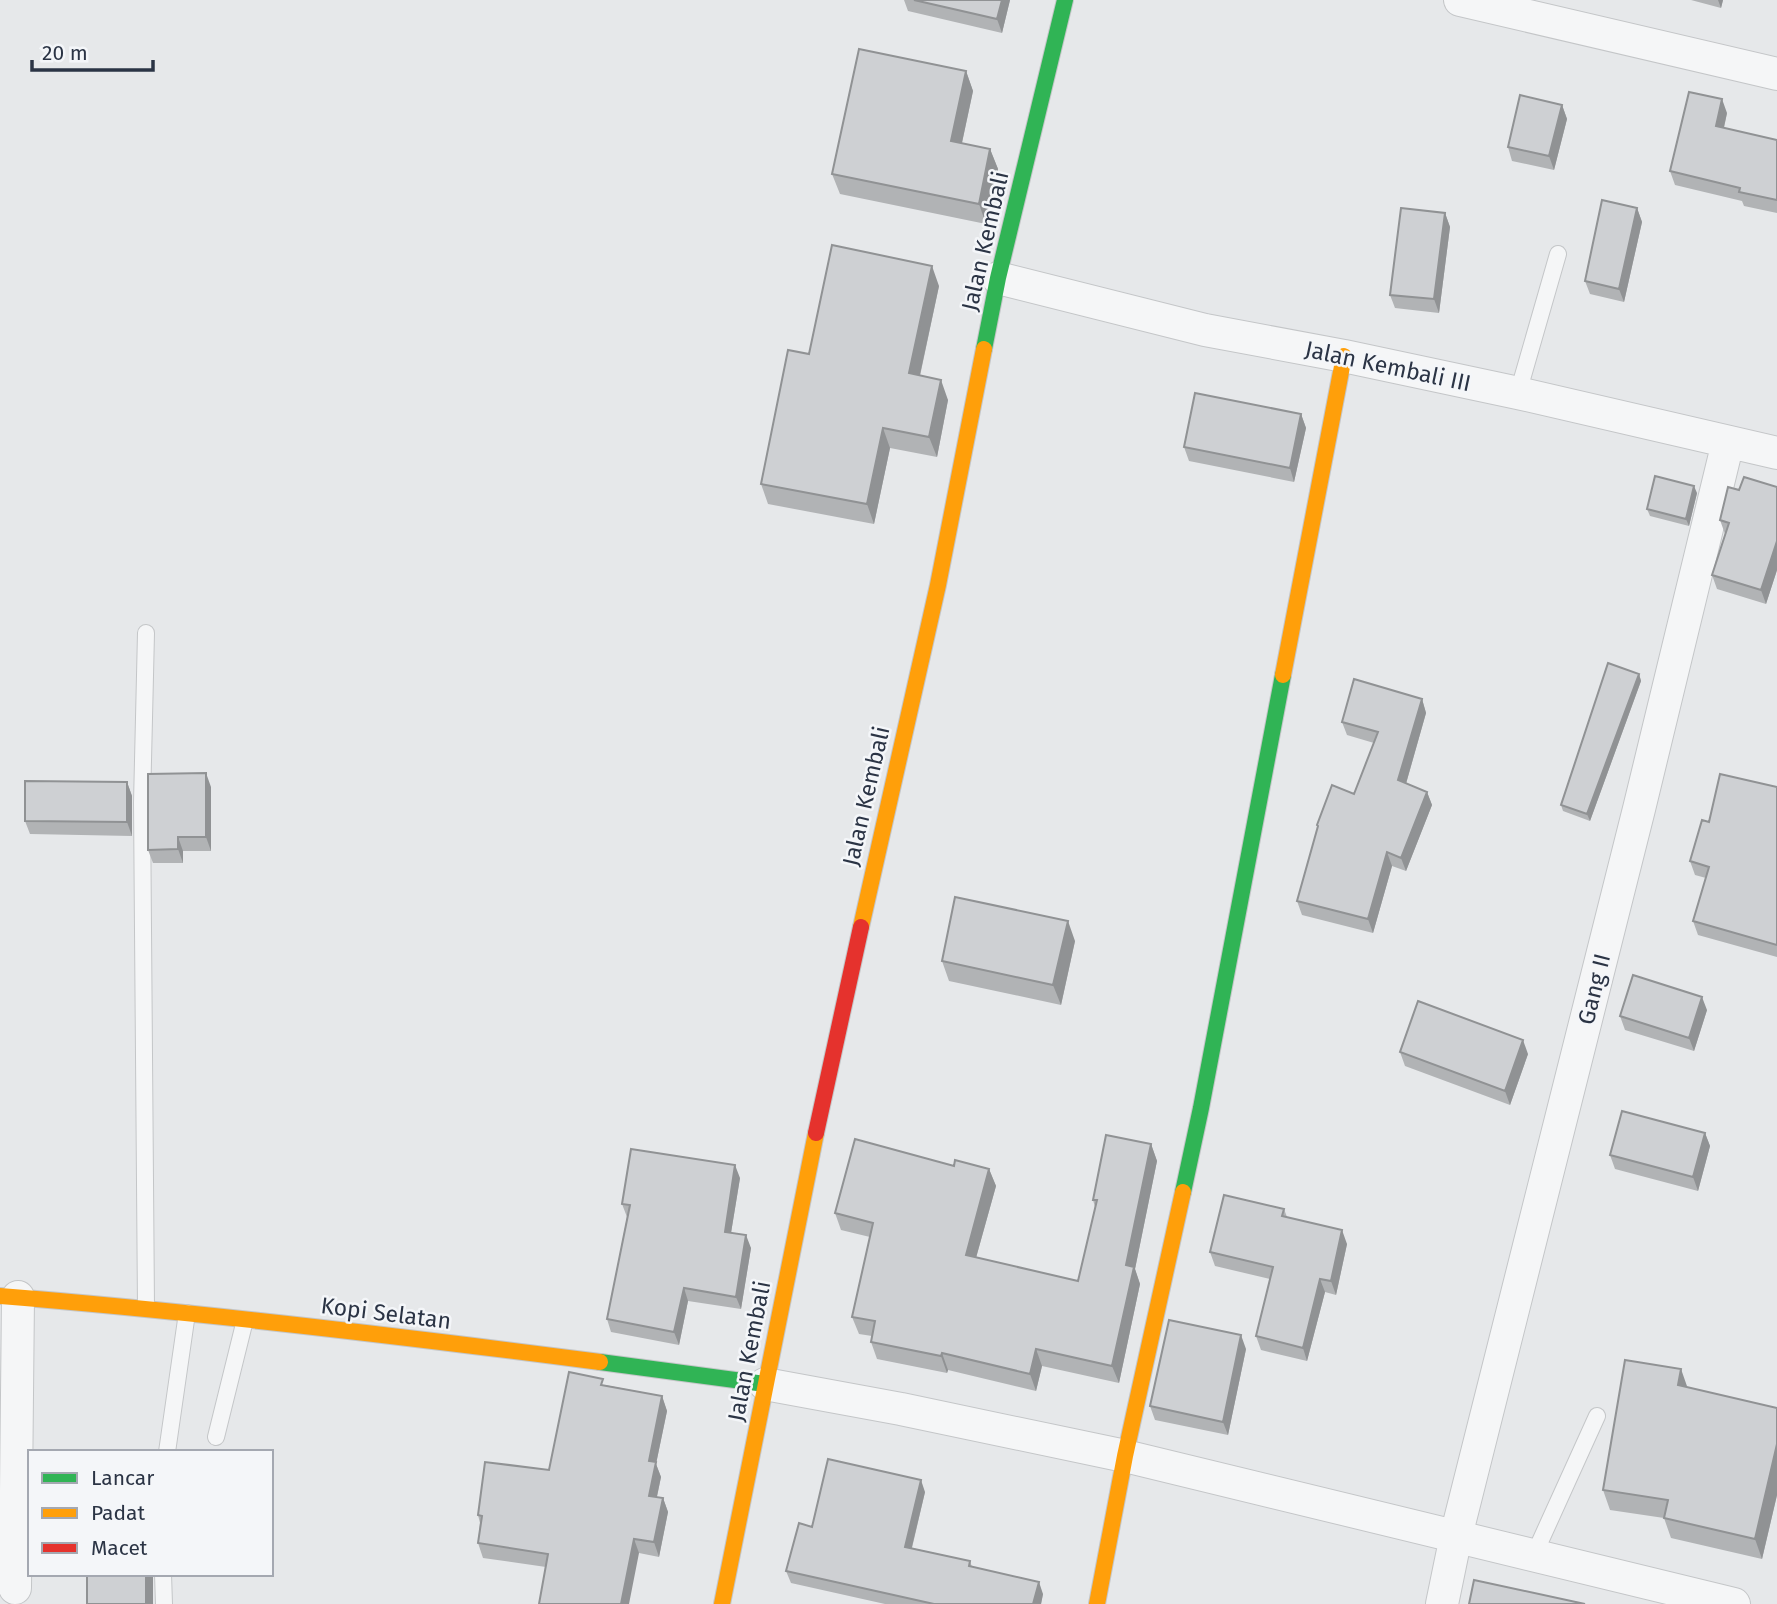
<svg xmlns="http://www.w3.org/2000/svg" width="1777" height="1604" font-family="'Fira Sans',sans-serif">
<rect width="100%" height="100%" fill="#e6e8ea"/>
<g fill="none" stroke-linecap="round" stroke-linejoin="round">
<!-- lane casing -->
<g stroke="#c4c6c8" stroke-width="18">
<path id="lane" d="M1518 393 1558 254
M146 633 142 803 146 1308
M216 1437 245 1320
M167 1452 187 1313
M1534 1555 1597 1416
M163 1574 164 1604"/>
</g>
<!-- street casing -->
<g stroke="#c4c6c8" stroke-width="34">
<path id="street" d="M1460 0 1777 74
M998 278 1205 330 1344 356 1518 393 1777 453
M765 1384 901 1409 1125 1456 1734 1604
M15 1588 18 1297
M1442 1604 1456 1536 1639 809 1728 442"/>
</g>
<!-- fast casing -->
<g stroke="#c4c6c8" stroke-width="18">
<path id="fast" d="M984 349 998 278 1065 0
M1183 1192 1201 1108 1283 675
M600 1362 765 1384"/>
</g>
<!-- slow casing -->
<g stroke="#c4c6c8" stroke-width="18">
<path id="slow" d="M1283 675 1344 356
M861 927 938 585 984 349
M0 1296C201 1312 400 1336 600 1362
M722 1604 816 1133
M1097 1604 1125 1456 1183 1192"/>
</g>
<!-- jam casing -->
<g stroke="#c4c6c8" stroke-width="18">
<path id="jam" d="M816 1133 861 927"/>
</g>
<!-- lane -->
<use href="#lane" stroke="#f5f6f7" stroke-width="16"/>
<!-- street -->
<use href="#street" stroke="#f5f6f7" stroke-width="32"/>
<!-- fast -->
<use href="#fast" stroke="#30b455" stroke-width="16"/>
<!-- slow -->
<use href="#slow" stroke="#ff9f0a" stroke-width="16"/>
<!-- jam -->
<use href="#jam" stroke="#e5322d" stroke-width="16"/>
</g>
<!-- wall -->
<path fill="#b1b3b5" d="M904 0H1010L1002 33 908 11Z
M1691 0H1723L1721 8Z
M966 71 973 91 962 143 990 149 998 169 986 224 840 194 832 174Z
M1562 105 1567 119 1554 170 1512 161 1508 147Z
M1727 113 1724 128 1777 140V213L1744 206 1742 201 1675 185 1670 171Z
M1637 208 1642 222 1624 302 1590 294 1585 281Z
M1445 213 1450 227 1439 313 1395 308 1390 295Z
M939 286 920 376 948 400 937 457 890 448 874 524 768 504 761 484 809 354Z
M1301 414 1306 428 1294 482 1189 461 1184 447Z
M1777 487V570L1766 604 1717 589 1712 575 1725 534 1720 520 1739 490Z
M1697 493 1689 526 1650 516 1647 509Z
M1639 674 1641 681 1590 821 1563 811 1561 805Z
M1422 699 1426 713 1406 784 1427 792 1432 805 1406 871 1392 866 1373 933 1302 915 1297 901 1318 828 1317 825 1354 794 1374 743 1347 735 1342 722Z
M127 782 132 796V836L30 834 25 821Z
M211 787V851H183V863H153L148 850Z
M1777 787V957L1698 935 1693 921 1706 878 1695 875 1690 861 1709 822Z
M1075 941 1061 1005 949 981 942 961Z
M1707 1010 1694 1051 1625 1030 1620 1016Z
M1400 1052 1528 1054 1510 1105 1405 1066Z
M1705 1133 1710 1146 1698 1191 1615 1169 1610 1155Z
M1151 1144 1157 1161 1135 1269 1140 1284 1119 1383 1042 1366 1036 1391 948 1370 947 1373 877 1359 871 1342 872 1336 859 1334 852 1317 870 1237 841 1230 835 1213 954 1166 989 1169 996 1186 976 1258 1078 1281 1095 1207 1093 1200Z
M740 1178 731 1233 751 1248 741 1309 688 1301 679 1345 611 1332 607 1319 627 1217 622 1204Z
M1284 1209 1287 1217 1347 1244 1336 1295 1325 1292 1307 1361 1261 1350 1256 1336 1270 1279 1215 1266 1210 1252Z
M1246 1349 1228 1435 1155 1420 1150 1406Z
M605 1385 662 1396 667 1411 656 1464 661 1477 657 1497 663 1498 668 1512 659 1557 639 1553 546 1567 483 1558 478 1543 480 1523 478 1515 549 1470Z
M1687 1388 1777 1408V1495L1762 1559 1671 1538 1664 1518 1610 1510 1603 1490Z
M925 1492 912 1548 970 1561 972 1567 1043 1594 1041 1604H885L791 1583 786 1571 812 1527Z"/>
<!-- shaded-wall -->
<path fill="#909294" d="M1002 0H1010L1002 33 997 19Z
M1718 0H1723L1721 8Z
M966 71 973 91 958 161 951 141Z
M1722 99 1727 113 1721 140 1716 126Z
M1562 105 1567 119 1554 170 1549 156Z
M990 149 998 169 986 224 979 204Z
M1637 208 1642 222 1624 302 1619 289Z
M1445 213 1450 227 1439 313 1434 299Z
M932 266 939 286 916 393 909 373Z
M941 380 948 400 937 457 929 437Z
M1301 414 1306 428 1294 482 1290 468Z
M883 428 890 448 874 524 867 504Z
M1694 486 1697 493 1689 526 1686 519Z
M1777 541V570L1766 604 1761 590Z
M1639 674 1641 681 1590 821 1587 814Z
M1422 699 1426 713 1403 794 1398 780Z
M206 773 211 787V851L206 837Z
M127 782 132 796V836L127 822Z
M1427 792 1432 805 1406 871 1401 858Z
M178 837 183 851V863L178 849Z
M1387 852 1392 866 1373 933 1368 919Z
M1068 921 1075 941 1061 1005 1053 985Z
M1702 997 1707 1010 1694 1051 1689 1038Z
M1523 1040 1528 1054 1510 1105 1505 1091Z
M1705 1133 1710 1146 1698 1191 1693 1177Z
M1151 1144 1157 1161 1135 1269 1140 1284 1119 1383 1112 1366 1126 1265Z
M735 1165 740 1178 729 1245 725 1232Z
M989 1169 996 1186 972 1272 966 1255Z
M1342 1230 1347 1244 1336 1295 1331 1281Z
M746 1235 751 1248 741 1309 736 1297Z
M1320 1279 1325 1292 1307 1361 1303 1348Z
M684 1288 688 1301 679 1345 674 1332Z
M1241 1335 1246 1349 1228 1435 1223 1422Z
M1036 1349 1042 1366 1036 1391 1030 1374Z
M942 1353 948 1370 947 1373 941 1356Z
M1681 1369 1688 1389 1678 1385Z
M662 1396 667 1411 656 1464 661 1477 654 1510 649 1496V1461Z
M1777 1444V1495L1762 1559 1755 1539Z
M921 1480 925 1492 909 1559 905 1547Z
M663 1498 668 1512 659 1557 654 1542Z
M634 1539 639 1553 629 1604H621Z
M146 1574H153V1604H146Z
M1039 1582 1043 1594 1041 1604H1033Z"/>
<!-- building -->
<path fill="#ced0d3" stroke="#909294" stroke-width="2" d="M914 0H1002L997 19Z
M859 49 966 71 951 141 990 149 979 204 832 174Z
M1689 92 1722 99 1716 126 1777 140V200L1739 192 1740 188 1670 171Z
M1520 95 1562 105 1549 156 1508 147Z
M1602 200 1637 208 1619 289 1585 281Z
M1401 208 1445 213 1434 299 1390 295Z
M832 245 932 266 909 373 941 380 929 437 883 428 867 504 761 484 788 350 809 354Z
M1195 393 1301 414 1290 468 1184 447Z
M1655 476 1694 486 1686 519 1647 509Z
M1744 477 1777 487V541L1761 590 1712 575 1729 523 1720 520 1728 487 1739 490Z
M1608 663 1639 674 1587 814 1561 805Z
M1354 679 1422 699 1398 780 1427 792 1401 858 1387 852 1368 919 1297 901 1318 826 1317 825 1332 785 1354 794 1378 732 1342 722Z
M206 773V837H178V849L148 850V774Z
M1720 774 1777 787V945L1693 921 1709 867 1690 861 1702 820 1709 822Z
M25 781 127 782V822L25 821Z
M955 897 1068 921 1053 985 942 961Z
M1633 975 1702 997 1689 1038 1620 1016Z
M1418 1001 1523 1040 1505 1091 1400 1052Z
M1622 1111 1705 1133 1693 1177 1610 1155Z
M1106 1135 1151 1144 1126 1265 1134 1267 1112 1366 1036 1349 1030 1374 942 1353 941 1356 871 1342 875 1321 852 1317 873 1223 835 1213 855 1139 954 1166 955 1160 989 1169 966 1255 1078 1281 1097 1200H1093Z
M631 1149 735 1165 725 1232 746 1235 736 1297 684 1288 674 1332 607 1319 630 1205 622 1204Z
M1224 1195 1284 1209 1282 1216 1342 1230 1331 1281 1320 1279 1303 1348 1256 1336 1273 1267 1210 1252Z
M1169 1320 1241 1335 1223 1422 1150 1406Z
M1625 1360 1681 1369 1678 1385 1777 1408V1444L1755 1539 1664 1518 1668 1500 1603 1490Z
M569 1372 603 1379 601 1385 662 1396 649 1461 656 1462 649 1496 663 1498 654 1542 634 1539 621 1604H539L548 1554 478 1543 482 1516 478 1515 485 1462 549 1470Z
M828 1459 921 1480 905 1547 970 1561 969 1566 1039 1582 1033 1604H934L786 1571 799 1523 812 1527Z
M87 1574H146V1604H87Z
M1474 1580 1585 1604H1469Z"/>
<g text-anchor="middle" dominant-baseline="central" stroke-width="5" stroke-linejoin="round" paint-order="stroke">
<!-- street labels -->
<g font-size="23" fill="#2b3445" stroke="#f4f6f9">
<text transform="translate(985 241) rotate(-77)">Jalan Kembali</text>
<text transform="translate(1388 366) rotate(12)">Jalan Kembali III</text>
<text transform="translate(866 796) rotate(-77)">Jalan Kembali</text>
<text transform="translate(1594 989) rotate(-76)">Gang II</text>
<text transform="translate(386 1313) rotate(7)">Kopi Selatan</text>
<text transform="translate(749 1351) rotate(-79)">Jalan Kembali</text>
</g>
</g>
<!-- legend -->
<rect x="28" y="1450" width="245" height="126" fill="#f4f6f9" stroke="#a4a8b1" stroke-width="2"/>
<rect x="42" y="1473" width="35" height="10" fill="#30b455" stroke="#a4a8b1" stroke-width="2"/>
<text x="91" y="1485" font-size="21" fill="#2b3445">Lancar</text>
<rect x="42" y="1508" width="35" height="10" fill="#ff9f0a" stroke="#a4a8b1" stroke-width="2"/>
<text x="91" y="1520" font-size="21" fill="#2b3445">Padat</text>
<rect x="42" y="1543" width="35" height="10" fill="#e5322d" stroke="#a4a8b1" stroke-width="2"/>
<text x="91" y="1555" font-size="21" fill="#2b3445">Macet</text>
<!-- scale -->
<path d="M32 60v10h121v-10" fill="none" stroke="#2b3445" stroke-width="3.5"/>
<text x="42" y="60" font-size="21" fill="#2b3445" stroke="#f4f6f9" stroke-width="5" paint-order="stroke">20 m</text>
</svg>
